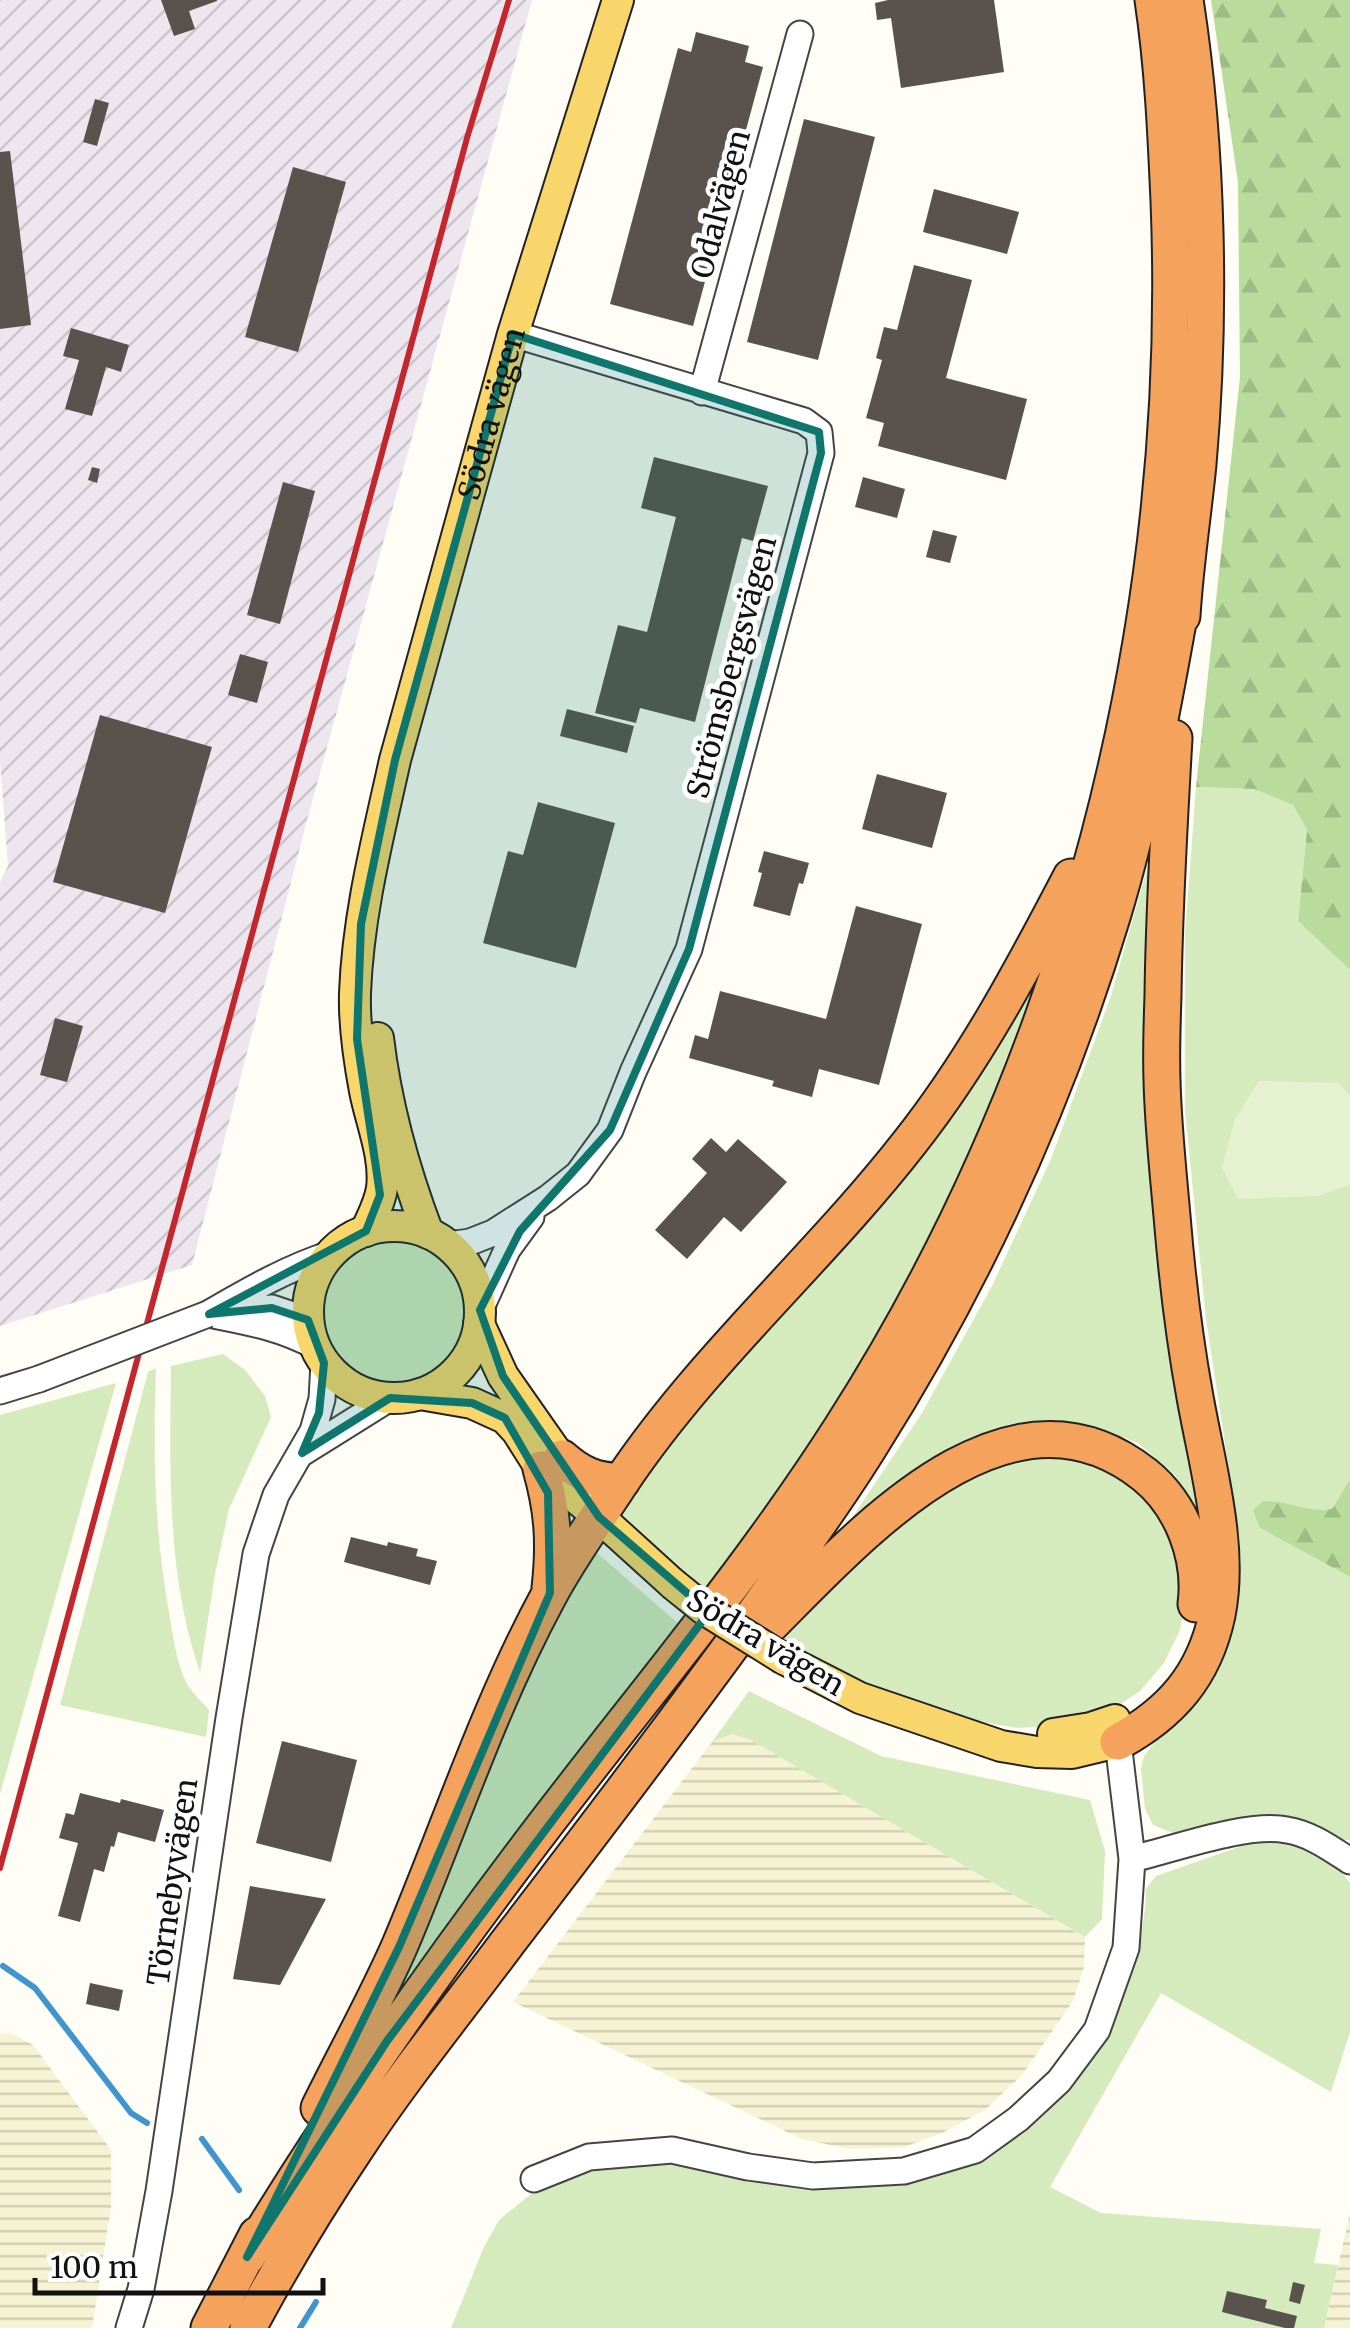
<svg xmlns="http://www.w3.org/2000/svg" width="1350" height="2328" font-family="Merriweather,serif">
<defs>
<pattern id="industrial-furrows" width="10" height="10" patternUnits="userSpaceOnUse" patternTransform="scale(2.5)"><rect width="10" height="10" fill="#eee6ef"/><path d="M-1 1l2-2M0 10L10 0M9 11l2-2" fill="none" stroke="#cbc4cc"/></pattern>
<pattern id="farmland-rules" width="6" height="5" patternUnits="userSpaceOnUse" patternTransform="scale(2.5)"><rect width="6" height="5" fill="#f6f3d4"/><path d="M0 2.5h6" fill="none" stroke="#d2cfb5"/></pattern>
<pattern id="forest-firs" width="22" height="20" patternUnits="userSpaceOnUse" patternTransform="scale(2.5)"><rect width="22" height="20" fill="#b9dc9c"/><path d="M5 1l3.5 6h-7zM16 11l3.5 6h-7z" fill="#9ebc85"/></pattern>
</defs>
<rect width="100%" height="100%" fill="#fffdf5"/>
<!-- industrial -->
<path fill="url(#industrial-furrows)" d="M0 0H532L306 824 192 1265 0 1326V882L8 866 0 761Z"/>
<!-- farmland -->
<path fill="url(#farmland-rules)" d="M732 1734 751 1740 1085 1937 1084 1967 1073 2001 1022 2075 985 2110 942 2133 904 2147 850 2149 802 2139 513 2002 712 1742Z
M11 2033 33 2045 111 2150V2207L92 2328H0V2034Z
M1350 2213V2328H1324Z"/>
<!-- grass -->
<path fill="#d5ebbd" d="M1196 787 1254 789 1293 805 1307 830 1298 921 1350 970V1479L1332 1509C1309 1513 1287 1500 1263 1501L1260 1528 1350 1577V1840H1343L1295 1819 1259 1814 1190 1833H1173L1153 1825 1145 1809 1141 1769 1144 1756 1158 1737 1193 1708 1223 1654 1238 1592 1233 1495 1206 1319 1185 1111V935Z
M1154 844 1206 1528 1175 1475 1138 1443 1091 1425 1048 1424 990 1434 937 1457 852 1518 922 1413 992 1286 1051 1159 1111 996Z
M1039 966 1046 968 963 1171 916 1266 811 1446 705 1596 629 1529 621 1516 622 1502Z
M325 1312a70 70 0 1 1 140 0a70 70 0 1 1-140 0Z
M223 1354 245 1370 265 1396 271 1417 229 1509 215 1574 200 1672C166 1574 170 1469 171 1366Z
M156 1368C153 1453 154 1528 169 1613 173 1636 176 1659 185 1680 190 1691 201 1701 209 1710L206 1737 60 1705 148 1372Z
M116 1383 0 1794V1415Z
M1055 1452 1114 1467 1167 1518 1187 1591 1180 1630 1164 1663 1140 1691 1110 1711 1065 1725 1018 1728 958 1718 884 1694 780 1642 840 1574 887 1532 972 1473Z
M596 1552 681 1626 353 2068 518 1680 573 1580Z
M749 1691 881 1756 1090 1800 1105 1851 1102 1919 1085 1937 751 1740 732 1734 712 1742Z
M1265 1838C1303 1840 1327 1852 1350 1883V2032L1331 2092 1161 1993 1050 2187 1101 2213 1321 2229 1314 2263 1338 2265 1324 2328H451L484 2247 499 2220 537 2189 590 2164 671 2157 748 2173 976 2158 1107 2034 1141 1936 1145 1909 1146 1889 1156 1876Z"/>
<!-- forest -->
<path fill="url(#forest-firs)" d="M1211 0H1350V970L1298 921 1307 830 1293 805 1254 789 1196 787 1240 377 1238 182Z
M1350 1479V1577L1260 1528 1253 1510 1263 1501C1287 1500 1309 1513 1332 1509Z"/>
<!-- pitch -->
<path fill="#e6f2cf" d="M1259 1081 1338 1083 1350 1096V1185L1318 1196 1238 1199 1222 1168 1235 1119Z"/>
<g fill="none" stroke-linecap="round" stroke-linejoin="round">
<!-- stream -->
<path stroke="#3f96cf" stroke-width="6" d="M3 1966 35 1988 131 2113 147 2123
M202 2139 239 2190
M300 2328 316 2302"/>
</g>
<!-- building -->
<path fill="#5a524d" d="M161 0H217V1L189 11 195 29 174 36Z
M888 0H994L1004 72 901 88 891 18 877 20 875 3Z
M696 32 749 46 745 62 763 67 693 326 610 304 678 48 691 52Z
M95 99 109 103 97 146 83 142Z
M804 119 875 137 818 360 747 342Z
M10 151 31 325 0 329V152Z
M293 167 346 182 298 352 245 337Z
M934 189 1019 212 1007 254 923 232Z
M914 265 972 280 946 378 1027 399 1006 480 878 446 884 423 866 418 882 360 876 358 884 327 897 330Z
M71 328 129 345 121 372 106 367 92 416 65 409 79 360 63 356Z
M654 457 768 486 753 541 742 538 695 722 640 708 636 723 595 713 618 625 647 632 676 517 641 508Z
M92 467 100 469 97 483 88 480Z
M863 477 905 489 897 518 855 507Z
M283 482 315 491 280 624 247 615Z
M933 530 957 536 950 563 926 557Z
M240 654 268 662 257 703 228 695Z
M567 709 634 726 627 753 560 736Z
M100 715 212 747 165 913 53 882Z
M877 774 947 793 932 848 862 829Z
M538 802 615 823 576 968 483 943 508 851 523 855Z
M764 851 809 863 803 884 799 883 790 916 753 906 762 873 758 872Z
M856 906 922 924 879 1085 819 1069 812 1097 772 1086 774 1081 689 1058 695 1035 708 1039 720 991 826 1019Z
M55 1018 83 1026 67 1082 40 1075Z
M711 1138 726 1152 738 1139 787 1182 741 1232 724 1217 687 1259 655 1230 707 1173 692 1159Z
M351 1537 387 1546 388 1542 418 1549 416 1556 437 1561 430 1585 344 1562Z
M282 1741 357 1760 331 1862 256 1843Z
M80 1793 120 1803 121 1799 164 1810 155 1842 118 1832 114 1847 111 1846 104 1872 94 1869 80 1922 58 1916 78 1843 59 1838 66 1813 74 1815Z
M250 1886 326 1899 280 1985 233 1979Z
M90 1983 123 1990 119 2011 86 2004Z
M1293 2282 1305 2285 1300 2304 1289 2301Z
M1227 2291 1267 2300 1265 2308 1297 2316 1294 2328H1285L1222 2312Z"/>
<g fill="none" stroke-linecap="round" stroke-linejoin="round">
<!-- minor casing -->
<g stroke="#444" stroke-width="29">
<path id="minor" d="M702 392 800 34
M448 1245 470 1242 493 1233 548 1198 578 1174 610 1130 633 1072 689 949 821 453 819 432 804 421 513 334
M243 1310 272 1308 308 1320
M480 1310 507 1250 531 1217
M208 1314C248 1291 287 1268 331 1254
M208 1314C248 1322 279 1327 315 1346
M0 1391 39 1379
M302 1453 390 1398
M1132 1859C1174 1849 1247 1822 1287 1830 1311 1834 1330 1848 1350 1861
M534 2179 589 2157 672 2150 748 2167 813 2176 904 2171 975 2150 1018 2119 1059 2081 1097 2030 1126 1948 1132 1859 1116 1725
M129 2328 141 2289 159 2191 229 1718 256 1554 276 1495 313 1431 322 1399 324 1363"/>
</g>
<!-- major casing -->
<g stroke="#222" stroke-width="34">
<g id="major">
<path d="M378 1038C386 1105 404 1170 428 1233"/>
<circle cx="394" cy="1312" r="86"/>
<path id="s1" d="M366 1231C372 1217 380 1203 382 1188 386 1157 371 1122 365 1091 359 1059 354 1025 355 993 358 914 378 837 395 760L513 334 618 0"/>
<path d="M479 1324 503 1376 573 1476"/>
<path d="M420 1394 472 1403 505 1418 517 1431 541 1469 599 1517 673 1584"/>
<path d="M784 1659 860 1698 1001 1746 1037 1752 1072 1753 1118 1742"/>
<path d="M1053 1734 1091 1728 1115 1720"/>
</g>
</g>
<!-- highway casing -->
<g stroke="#222" stroke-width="39">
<path id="highway" d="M1182 616C1185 565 1193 515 1198 464 1211 316 1208 148 1185 0
M562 1458C580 1474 597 1482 622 1481
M541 1469C553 1511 555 1544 550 1588
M756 1639C850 1547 1003 1362 1145 1475 1182 1505 1202 1557 1196 1604
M1118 1742C1171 1713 1204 1676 1217 1615 1231 1547 1207 1465 1195 1397 1184 1337 1177 1277 1172 1216 1168 1171 1163 1125 1162 1080 1161 1052 1162 1024 1163 996 1164 910 1169 824 1174 738
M319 2108C346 2053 376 2000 400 1945 449 1829 488 1708 548 1597 569 1557 597 1519 621 1482 704 1358 819 1259 910 1142 974 1061 1023 969 1071 877
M247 2257C332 2117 426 1982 525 1851 631 1710 747 1576 842 1427 1073 1066 1186 628 1169 201 1166 134 1163 66 1153 0
M209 2328 257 2235
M248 2328C281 2266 317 2206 356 2148 402 2078 455 2013 505 1946 590 1835 676 1723 758 1609 796 1555 836 1501 871 1444 974 1281 1056 1101 1112 917 1144 811 1164 702 1183 594"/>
</g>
<!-- minor -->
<use href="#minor" stroke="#fff" stroke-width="25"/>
<!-- major -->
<use href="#major" stroke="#f9d66b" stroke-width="30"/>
<!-- highway -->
<use href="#highway" stroke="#f5a25d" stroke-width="35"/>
<!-- rail -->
<path stroke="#c4262e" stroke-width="6" d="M0 1868 467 138 509 0"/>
<!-- minor-bridge casing -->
<g stroke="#444" stroke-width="29" stroke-linecap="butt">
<path id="minor-bridge" d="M39 1379 208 1314"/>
</g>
<!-- major-bridge casing -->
<g stroke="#222" stroke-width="34" stroke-linecap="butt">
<path id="major-bridge" d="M673 1584 704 1609 784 1659"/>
</g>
<!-- minor-bridge -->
<use href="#minor-bridge" stroke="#fff" stroke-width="25"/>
<!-- major-bridge -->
<use href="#major-bridge" stroke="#f9d66b" stroke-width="30"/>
</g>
<!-- marked area -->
<path fill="#0f766e" fill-opacity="0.2" stroke="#0f766e" stroke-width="8" stroke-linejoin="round" d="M513 334 819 432 821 453 689 949 610 1130 520 1231 480 1310 503 1376 599 1517 709 1612 387 2041 247 2257 399 1947 550 1593 548 1493 505 1418 472 1403 390 1398 302 1453 319 1413 324 1363 308 1320 272 1308 209 1314 366 1231 380 1195 357 1039 361 924 395 760Z"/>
<g text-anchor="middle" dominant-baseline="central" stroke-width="10" stroke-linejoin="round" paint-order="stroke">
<!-- street labels -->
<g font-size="30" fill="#111" stroke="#fff">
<text transform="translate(720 204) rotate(-75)">Odalvägen</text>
<text stroke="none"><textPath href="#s1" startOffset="840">Södra vägen</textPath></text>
<text transform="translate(731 667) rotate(-75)">Strömsbergsvägen</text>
<text transform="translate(766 1642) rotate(31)">Södra vägen</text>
<text transform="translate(172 1882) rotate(-82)">Törnebyvägen</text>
</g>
</g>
<!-- scale -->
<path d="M35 2278v15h288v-15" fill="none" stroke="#111111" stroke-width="5"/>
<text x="50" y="2278" font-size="30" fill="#111111" stroke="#ffffff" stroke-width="8" paint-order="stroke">100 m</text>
</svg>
